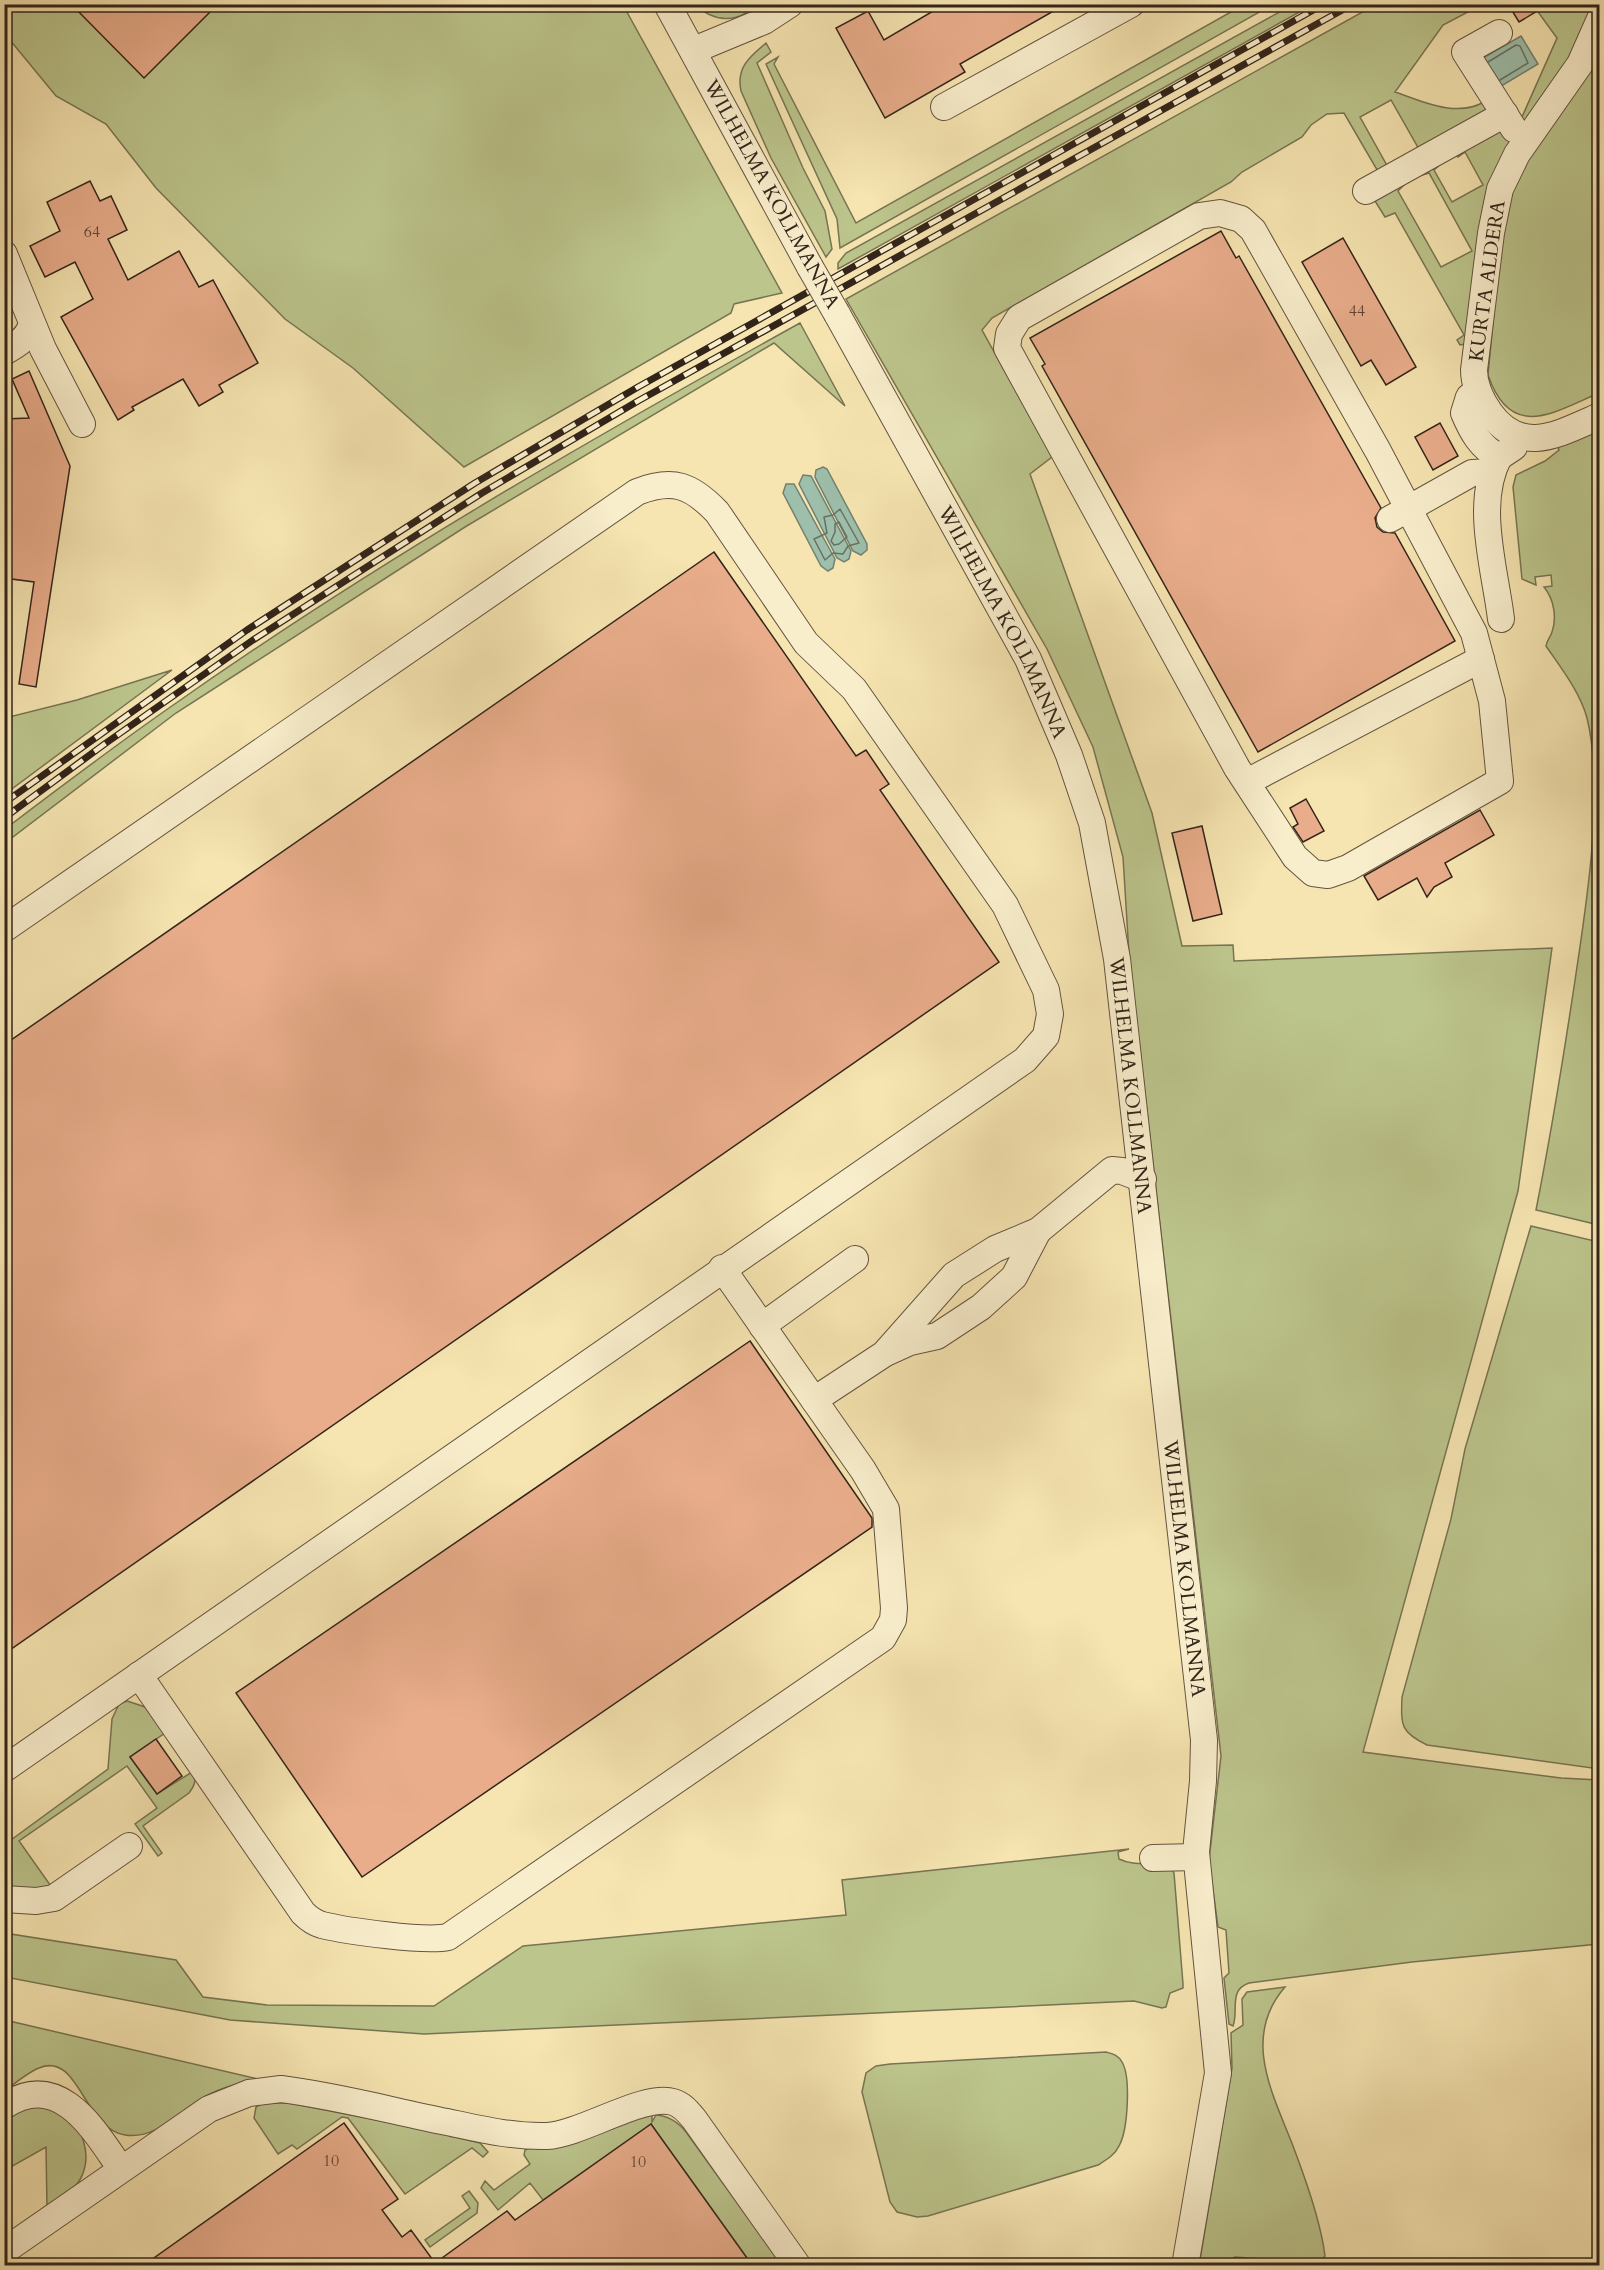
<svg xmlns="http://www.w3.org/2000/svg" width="1604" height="2270" font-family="Cardo,serif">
<rect width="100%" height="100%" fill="#f6e5b1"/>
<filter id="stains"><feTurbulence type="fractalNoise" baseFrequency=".00333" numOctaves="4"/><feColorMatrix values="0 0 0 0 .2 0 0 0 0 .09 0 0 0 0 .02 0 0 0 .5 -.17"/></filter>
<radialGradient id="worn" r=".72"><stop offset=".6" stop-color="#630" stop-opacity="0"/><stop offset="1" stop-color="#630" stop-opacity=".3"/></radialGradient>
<!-- green -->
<path fill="#bcc58c" stroke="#787453" stroke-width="1.5" d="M1245 4 1272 5 840 248 837 219 766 64 778 57 774 64 856 223Z
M4 5H623L782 293 734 304 731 313 464 467 353 368 285 319 156 188 106 124 56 96 5 34Z
M697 5H753C740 24 712 22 697 5Z
M1292 5H1312L838 269V263L846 253Z
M1375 5H1481L1443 25 1395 92C1422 101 1456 118 1484 102L1488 110 1420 151 1391 100 1360 117 1389 169 1380 175 1344 113 1327 114 1311 125 1302 137 1242 172 1231 182 992 318 982 330 1052 457 1030 474 1152 813 1182 946 1233 945 1234 961 1552 948 1518 1191 1363 1752 1561 1778 1599 1780V1944L1412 1962 1249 1983C1228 1990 1239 2011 1233 2026L1229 2024 1224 1978 1229 1973 1226 1930 1218 1927 1209 1860 1221 1756 1129 954 1123 857 1093 747 1047 649 846 299Z
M1533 5H1595L1580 41 1527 124 1518 126 1557 38Z
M1599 40V393C1554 412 1511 442 1488 375L1502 228 1520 166Z
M766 43 771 52 757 63 803 168 825 211 832 249 826 257 771 158 741 91C736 68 749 57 766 43Z
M1495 125 1510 136V143L1465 344 1460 345 1457 340 1464 335 1395 213 1385 217 1375 201 1406 183 1398 191 1441 267 1472 251 1429 173 1419 176 1442 163 1434 170 1452 202 1483 185 1465 152 1458 157 1453 153Z
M800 323 845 406 774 343 465 527 176 713 5 843V829C59 788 113 747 169 708 370 566 585 442 800 323Z
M1599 426V1225L1536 1210C1552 1129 1565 1048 1577 967 1588 894 1604 788 1587 718 1580 692 1561 668 1546 646 1547 640 1550 638 1552 632 1557 618 1554 599 1544 587L1552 586 1551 575 1535 577 1536 585 1522 579 1513 487 1516 475 1545 461 1559 450 1557 445Z
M172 670 5 794V718L77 700Z
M1531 1226 1599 1242V1769L1427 1745C1400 1732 1401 1725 1402 1697L1451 1519 1465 1449Z
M127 1701 145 1707 165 1733 130 1757 157 1794 192 1772C197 1780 195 1785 189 1793L143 1826 162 1853 158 1856 135 1824 157 1808 127 1766 19 1841 53 1889 5 1890 4 1845 108 1769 112 1719 119 1704Z
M1129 1849 1118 1852 1119 1859C1135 1867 1153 1861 1170 1866L1174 1873 1183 1984V1988L1170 1993 1166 2007 1162 2008 1134 2001 424 2034 230 2020 5 1977 4 1933 176 1960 203 1997 267 2005 434 2006 523 1946 846 1915 842 1880Z
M1285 1987C1239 2040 1276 2099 1296 2154 1308 2186 1321 2223 1325 2256L1318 2263H1313L1235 2257 1219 2265 1199 2266 1232 2068 1231 2033 1243 2025 1242 1999 1247 1992Z
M5 2020 258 2079C240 2083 222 2087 206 2096 179 2110 158 2140 125 2135 83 2128 79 2051 39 2068 27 2073 15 2083 5 2091Z
M1106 2052C1113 2054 1118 2055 1122 2062 1131 2077 1128 2130 1119 2146 1115 2155 1106 2160 1098 2165L928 2216 917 2217 897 2212 890 2202 862 2092 866 2073 876 2066 890 2064Z
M263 2103H289L418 2128 480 2143 488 2152 483 2157 472 2148 405 2194 348 2118 342 2117 297 2149 292 2145 278 2154 254 2118 256 2107Z
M36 2106C42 2107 49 2107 54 2109 83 2120 96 2159 77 2184 69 2194 57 2201 47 2208L46 2147 9 2168 10 2113Z
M652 2115V2122L656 2115C669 2116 678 2122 686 2132L782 2265H752L651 2124 543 2200 530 2183 498 2210 481 2188 485 2181 494 2190 530 2164 524 2155 525 2150 530 2148Z
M469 2191 478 2203 477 2213 430 2247 425 2240 470 2208 462 2196Z"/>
<!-- water -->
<path fill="#9dbfab" stroke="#738171" stroke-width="1.5" d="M1521 36 1538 64 1493 91 1476 62Z
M823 467 827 469 867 544V550L861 555 853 551 815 477 816 470Z
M803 475 811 476 851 551 849 559 844 562 837 558 799 484Z
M786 484H794L835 559 833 568 828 571 821 566 783 493Z"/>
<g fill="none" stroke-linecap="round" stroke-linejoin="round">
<!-- shore -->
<path stroke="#687262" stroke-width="1.5" d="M1488 62 1516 45 1520 46 1528 63 1500 80
M840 509 859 543 848 546 843 554 833 553 825 560 814 539 827 533 824 517 833 515Z
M839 522 847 537 839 544 834 545 831 541 835 532V524Z"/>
</g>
<!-- building -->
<path fill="#e9ad8b" stroke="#33241a" stroke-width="1.5" d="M71 4H218L144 78Z
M945 4H1066L960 64 965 72 885 118 836 28 868 11 884 40Z
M1508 4H1549L1519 22Z
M90 181 100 201 111 196 127 230 108 239 128 280 179 251 199 287 213 280 258 363 219 385 223 392 199 406 183 379 132 407 134 410 118 420 61 317 93 299 75 262 45 277 30 246 60 231 47 202Z
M1221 231 1236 258 1239 256 1381 508 1375 518 1377 527 1383 532 1395 533 1455 641 1258 752 1042 366 1045 364 1030 338Z
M1343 238 1416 367 1386 385 1371 360 1361 366 1302 262Z
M29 371 70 466 36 687 19 684 34 582 4 578V419L29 418 12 379Z
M1440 423 1458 456 1433 470 1415 437Z
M714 552 856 756 866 750 889 784 880 790 999 962 4 1654V1045Z
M1306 799 1324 831 1303 842 1293 827 1298 824 1290 808Z
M1480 810 1494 835 1445 863 1452 877 1434 887 1427 897 1417 878 1378 900 1364 876Z
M1202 826 1222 914 1193 921 1172 833Z
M750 1341 872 1518V1527L362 1877 236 1693Z
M156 1739 182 1776 157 1794 130 1757Z
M344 2123 398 2199 382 2210 402 2237 411 2230 435 2263 507 2211 515 2220 651 2124 752 2265H144Z"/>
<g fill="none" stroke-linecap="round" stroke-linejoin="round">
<!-- minor casing -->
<g stroke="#645440" stroke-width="28">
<g id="minor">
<path d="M667 4 810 267"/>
<path d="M1600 19 1580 64 1517 154 1500 189 1491 233 1474 370C1474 386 1481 400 1490 413 1522 457 1560 433 1600 416"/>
<path d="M1499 33 1465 52 1514 129"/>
<path d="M694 50 764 21 790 4"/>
<path d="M944 107 1131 4"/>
<path d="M1366 191 1505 114"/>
<path d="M1220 213 1241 219 1253 230 1378 451 1474 633 1492 701 1500 781 1348 868 1328 875 1313 873 1295 857 1237 768 1007 348 1009 334 1019 318 1199 216Z"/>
<path d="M4 254 43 349 82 424"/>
<path id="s1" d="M837 314 1028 659 1069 755 1092 823 1117 959 1204 1740 1203 1781 1196 1852 1218 2073 1185 2266"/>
<path d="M4 352C18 344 27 339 32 324"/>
<path d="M1478 391 1469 397 1464 413C1472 432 1481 448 1499 457L1514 447"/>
<path d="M1499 457C1474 503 1495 569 1501 619"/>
<path d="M1390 519 1472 473 1491 472"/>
<path d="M1247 782 1481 659"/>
<path d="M4 929 637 492C673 478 691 485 717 512L806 643 854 689 1005 905 1046 990 1050 1014 1046 1036 1025 1060 4 1769"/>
<path d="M722 1268 814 1400 884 1354 954 1275 995 1249 1038 1231 1112 1170 1122 1171 1143 1179"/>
<path d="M762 1326 855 1259"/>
<path d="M888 1352 910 1342 937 1336 981 1307 1014 1277 1038 1231"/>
<path d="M139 1675 303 1913C308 1918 315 1923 322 1925 347 1931 425 1942 448 1937L883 1638 893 1620 894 1608 886 1509 863 1470 814 1400"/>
<path d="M1153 1858 1196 1857"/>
<path d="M4 1899 36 1901 54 1898 129 1846"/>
<path d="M4 2106C60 2069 94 2130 121 2169"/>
<path d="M4 2251 209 2109 249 2093 281 2089C337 2096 392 2111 447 2122 480 2129 513 2137 547 2136 582 2134 644 2093 673 2102 683 2105 688 2112 694 2119L798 2266"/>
</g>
</g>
<!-- minor -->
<use href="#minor" stroke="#f9eecc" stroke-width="26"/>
<!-- rail casing -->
<g stroke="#33241a" stroke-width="7">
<path id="rail" d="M4 803 247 630 475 483 638 387 1324 4
M4 818 106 743 253 640 482 493 638 401 1353 4"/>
</g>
<!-- rail -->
<use href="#rail" stroke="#f9eecc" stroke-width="4.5" stroke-dasharray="14" stroke-linecap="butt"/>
<!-- minor-bridge casing -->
<g stroke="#645440" stroke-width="28" stroke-linecap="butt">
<path id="minor-bridge" d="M810 267 837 314"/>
</g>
<!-- minor-bridge -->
<use href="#minor-bridge" stroke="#f9eecc" stroke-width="26"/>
</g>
<g text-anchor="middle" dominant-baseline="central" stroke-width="4.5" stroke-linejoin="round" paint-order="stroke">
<!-- number labels -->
<g font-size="16" fill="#604636">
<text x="92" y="232">64</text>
<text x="1357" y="311">44</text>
<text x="331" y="2161">10</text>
<text x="638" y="2162">10</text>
</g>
<!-- street labels -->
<g font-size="20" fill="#33241a" stroke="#f9eecc">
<text transform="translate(772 194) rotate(61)">WILHELMA KOLLMANNA</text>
<text transform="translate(1487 281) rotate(-82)">KURTA ALDERA</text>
<text stroke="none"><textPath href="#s1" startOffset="350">WILHELMA KOLLMANNA</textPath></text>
<text stroke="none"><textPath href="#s1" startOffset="836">WILHELMA KOLLMANNA</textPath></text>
<text stroke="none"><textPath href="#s1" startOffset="1322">WILHELMA KOLLMANNA</textPath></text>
</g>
</g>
<!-- margin -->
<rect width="1604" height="2270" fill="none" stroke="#f6e5b1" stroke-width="24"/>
<rect x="6" y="6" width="1592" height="2258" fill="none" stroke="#33241a" stroke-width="3"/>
<rect x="12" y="12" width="1580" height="2246" fill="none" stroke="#33241a" stroke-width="1.5"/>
<rect width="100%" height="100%" filter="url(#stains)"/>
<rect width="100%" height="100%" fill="url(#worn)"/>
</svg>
